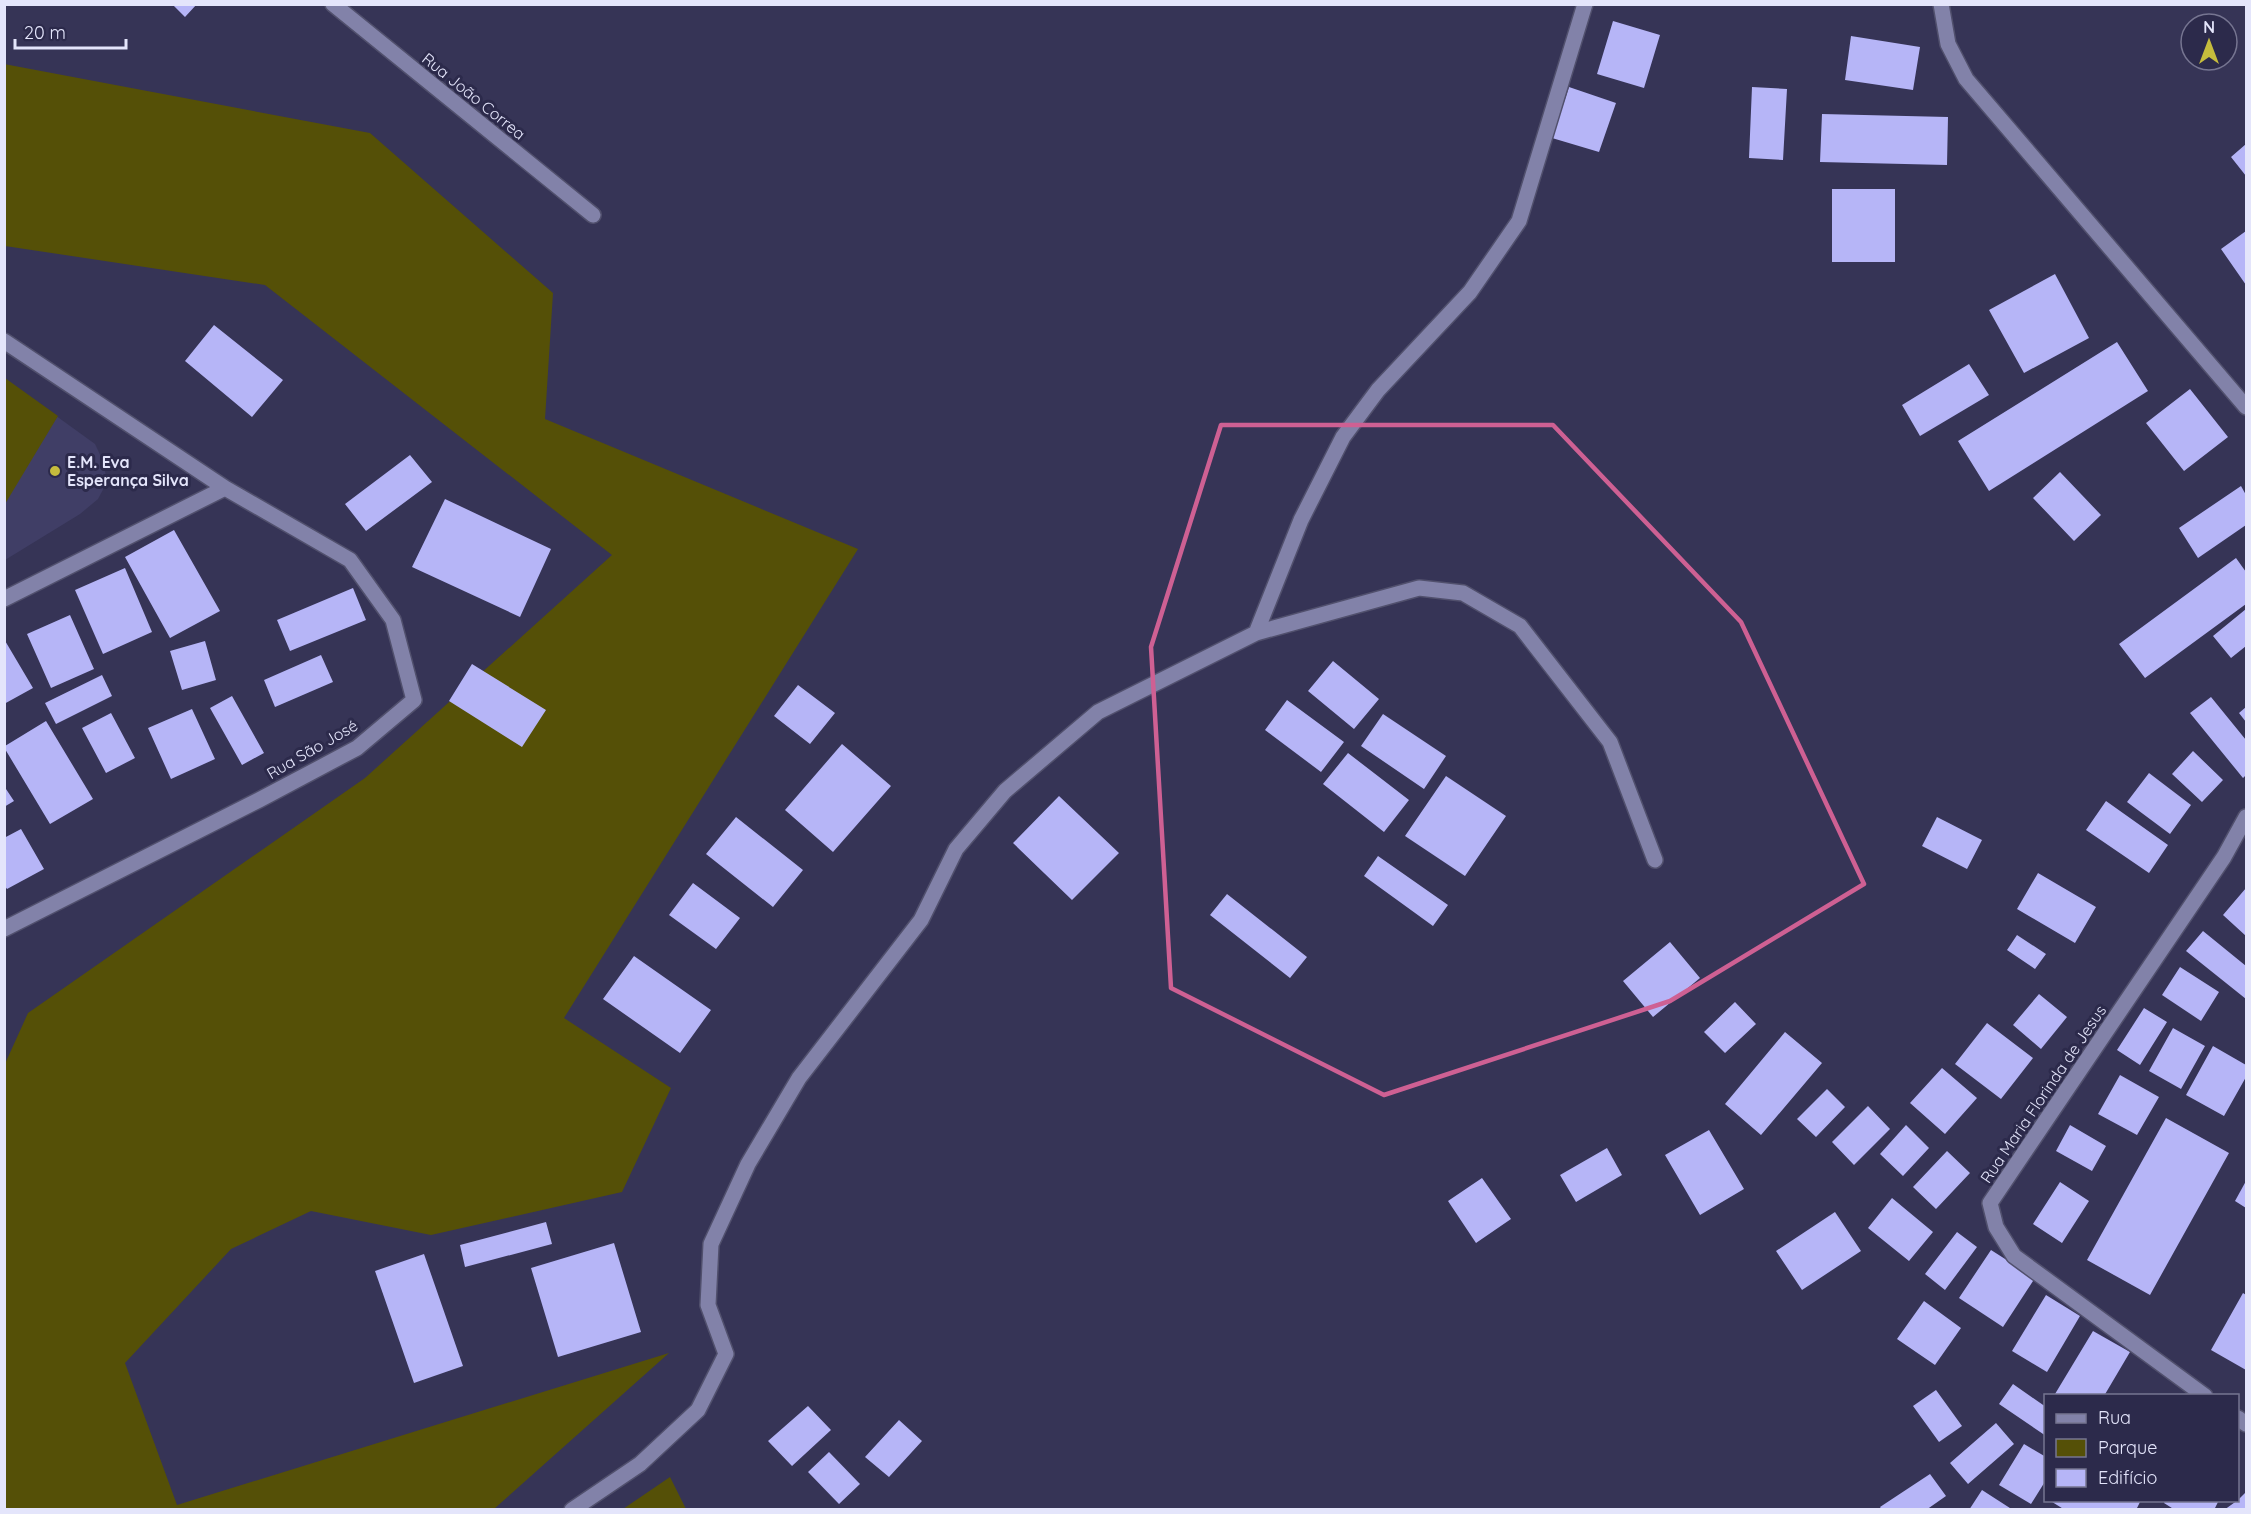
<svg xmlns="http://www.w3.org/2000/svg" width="2251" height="1514" font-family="Quicksand,sans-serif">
<rect width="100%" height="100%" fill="#363456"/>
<!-- built -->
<path fill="#403e66" d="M5 379 95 444 103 461 107 482 98 499 80 514 5 560Z"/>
<!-- green -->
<path fill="#555007" d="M4 64 370 133 553 293 545 419 858 549 564 1018 671 1088 622 1192 431 1235 311 1211 231 1249 125 1363 177 1505 669 1353 494 1509H5L4 1066 28 1013 365 778 612 555 265 285 5 246Z
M5 378 58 416 5 504Z
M670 1477 686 1509H623Z"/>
<!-- building -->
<path fill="#b6b5f7" d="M172 4H197L185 17Z
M1613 21 1660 35 1644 88 1597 74Z
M1851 36 1920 47 1913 90 1845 80Z
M1569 87 1616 103 1599 152 1552 138Z
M1752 87 1787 89 1783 160 1749 158Z
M1822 114 1948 117 1947 165 1820 162Z
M2246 144V176L2231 157Z
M1832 189H1895V262H1832Z
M2246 231V285L2221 249Z
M2055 274 2089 338 2024 373 1989 310Z
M214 325 283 380 252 417 185 361Z
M2117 342 2148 391 1989 491 1958 441Z
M1969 364 1989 395 1920 436 1902 405Z
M2190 389 2228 437 2184 471 2146 423Z
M410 455 432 482 366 531 345 504Z
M2060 472 2101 515 2074 541 2033 498Z
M2241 486 2246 495V525L2198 558 2179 528Z
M445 499 551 549 520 617 412 567Z
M174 530 220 611 170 638 125 557Z
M2236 558 2246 572V604L2145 678 2119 644Z
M125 568 152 632 103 654 75 590Z
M353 588 366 620 290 651 277 620Z
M2246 609V646L2231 658 2213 636Z
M70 615 94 669 51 688 27 634Z
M4 639 33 688 4 704Z
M205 641 216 680 182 690 170 651Z
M321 655 333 682 275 707 264 680Z
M1333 661 1379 699 1354 729 1308 691Z
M472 664 546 710 522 747 449 701Z
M102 675 112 696 56 724 45 703Z
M798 685 835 713 810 744 774 716Z
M232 696 264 753 242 765 210 708Z
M2211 697 2246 740V775L2243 778 2190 713Z
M1287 700 1344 742 1321 772 1265 730Z
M2246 707V722L2239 713Z
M192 709 215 759 171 779 148 728Z
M111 713 135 758 106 773 82 728Z
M1383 714 1446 756 1424 789 1361 746Z
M46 721 93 799 50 824 5 749V746Z
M842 744 891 786 833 852 785 810Z
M2193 751 2223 780 2202 802 2172 774Z
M1348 753 1409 800 1384 832 1323 784Z
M2149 773 2191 805 2170 834 2127 802Z
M1446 776 1506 816 1465 876 1405 836Z
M4 786 14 801 4 807Z
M1059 796 1119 853 1072 900 1013 843Z
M2106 801 2168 845 2149 873 2086 830Z
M736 817 803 870 773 907 706 854Z
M1937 817 1982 840 1967 869 1922 846Z
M21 829 44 869 7 889 4 885V838Z
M1378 856 1448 905 1433 926 1364 876Z
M2038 873 2096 907 2075 943 2017 909Z
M693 883 740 918 716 949 669 915Z
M2246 888V936L2223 915Z
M1227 894 1307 957 1290 978 1210 915Z
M2203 931 2246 966V999L2186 951Z
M2017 935 2046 954 2035 969 2007 950Z
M1670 942 1700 978 1653 1017 1623 981Z
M634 956 711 1010 680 1053 603 999Z
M2180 967 2219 992 2201 1021 2162 995Z
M2039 994 2067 1017 2041 1049 2013 1025Z
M1735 1002 1756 1024 1725 1053 1704 1032Z
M2144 1008 2167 1022 2140 1065 2117 1050Z
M1987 1023 2033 1058 2001 1099 1955 1064Z
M2173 1028 2205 1046 2181 1089 2149 1071Z
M1785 1032 1822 1063 1761 1135 1725 1104Z
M2213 1046 2246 1065V1077L2224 1116 2186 1095Z
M1942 1068 1977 1098 1945 1134 1910 1103Z
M2120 1075 2159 1097 2137 1135 2098 1114Z
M1827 1089 1845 1107 1816 1137 1797 1119Z
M1868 1106 1890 1129 1854 1165 1832 1142Z
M2166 1118 2229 1153 2150 1295 2087 1260Z
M1906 1125 1929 1148 1903 1176 1880 1154Z
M2070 1125 2106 1146 2092 1171 2056 1151Z
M1709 1130 1744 1189 1700 1215 1665 1155Z
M1607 1148 1622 1175 1576 1202 1560 1175Z
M1947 1151 1970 1173 1936 1209 1913 1187Z
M1482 1178 1511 1219 1476 1243 1448 1201Z
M2246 1181V1208L2235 1201Z
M2060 1182 2089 1201 2062 1243 2033 1224Z
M1892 1198 1933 1232 1909 1261 1868 1228Z
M1835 1212 1861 1251 1802 1290 1776 1251Z
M546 1222 552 1244 465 1267 460 1245Z
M1957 1232 1977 1247 1945 1290 1925 1274Z
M614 1243 641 1332 558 1357 531 1268Z
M1991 1250 2035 1278 2003 1327 1959 1298Z
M424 1254 463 1366 414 1383 375 1271Z
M2243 1293 2246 1295V1370L2211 1350Z
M2046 1295 2080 1316 2047 1372 2012 1351Z
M1924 1301 1961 1328 1935 1365 1897 1339Z
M2093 1331 2130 1352 2104 1396H2058L2055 1394Z
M2013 1384 2046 1407V1436L1999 1404Z
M1936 1390 1962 1426 1939 1442 1913 1406Z
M808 1406 831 1430 792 1466 768 1441Z
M899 1420 922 1441 889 1477 865 1457Z
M1996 1423 2014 1444 1968 1484 1950 1463Z
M2024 1444 2046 1457V1480L2031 1504 1999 1485Z
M829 1452 860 1484 839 1504 808 1472Z
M1930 1474 1946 1496 1926 1510H1882L1880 1507Z
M1982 1490 2013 1510H1969Z
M2246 1492V1510H2224L2238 1500Z
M2049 1500H2141L2136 1510H2065Z
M2165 1500H2219L2214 1510H2175L2164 1503Z"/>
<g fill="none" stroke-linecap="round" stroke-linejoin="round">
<!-- minor casing -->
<g stroke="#51506d" stroke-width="18">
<path id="minor" d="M333 4 593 215
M1941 4 1948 44 1966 79 2246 407
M4 341 225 488 350 560 393 620 414 700 357 748 259 800 4 929
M4 599 225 488
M1256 633 1301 520 1343 437 1378 390 1470 292 1519 221 1585 4
M2205 1396 2014 1256 1996 1227 1990 1203 2224 857 2246 817
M2238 1418 2246 1424
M572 1510 640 1464 698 1410 726 1354 708 1305 711 1244 748 1164 799 1078 921 920 956 849 1005 791 1098 712 1256 633 1419 588 1463 593 1520 626 1610 742 1655 860"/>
</g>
<!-- minor -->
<use href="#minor" stroke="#8282a9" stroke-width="15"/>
</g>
<!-- marked area -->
<path fill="none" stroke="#ce6093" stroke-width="4.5" stroke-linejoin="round" d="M1221 425H1553L1741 622 1864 884 1670 1001 1384 1095 1171 988 1151 647Z"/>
<!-- markers -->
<circle fill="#c6bc3d" stroke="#2c2a4b" stroke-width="2" cx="55" cy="471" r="6"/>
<g text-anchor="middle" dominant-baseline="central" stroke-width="6" stroke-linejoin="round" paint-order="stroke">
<!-- street labels -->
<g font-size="16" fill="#e4e5fb" stroke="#2c2a4b">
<text transform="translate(474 96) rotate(39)">Rua João Correa</text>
<text transform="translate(312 749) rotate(-30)">Rua São José</text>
<text transform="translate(2043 1094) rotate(-56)">Rua Maria Florinda de Jesus</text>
</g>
<!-- poi labels -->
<g font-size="16" font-weight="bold" fill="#e4e5fb" stroke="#2c2a4b" text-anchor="start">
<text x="67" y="462">E.M. Eva<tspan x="67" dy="18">Esperança Silva</tspan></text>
</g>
</g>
<!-- border -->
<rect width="2251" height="1514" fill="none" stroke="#e4e5fb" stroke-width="12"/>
<!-- legend -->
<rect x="2044" y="1394" width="195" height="108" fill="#2c2a4b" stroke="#767591" stroke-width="1.5"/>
<rect x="2056" y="1414" width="30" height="9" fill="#8282a9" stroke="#767591" stroke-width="1.5"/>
<text x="2098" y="1424" font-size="18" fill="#e4e5fb">Rua</text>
<rect x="2056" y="1439" width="30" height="18" fill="#555007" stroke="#767591" stroke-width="1.5"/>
<text x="2098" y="1454" font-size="18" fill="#e4e5fb">Parque</text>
<rect x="2056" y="1469" width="30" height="18" fill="#b6b5f7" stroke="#767591" stroke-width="1.5"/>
<text x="2098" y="1484" font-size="18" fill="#e4e5fb">Edifício</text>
<!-- north arrow -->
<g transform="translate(2209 42)"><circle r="28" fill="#2c2a4b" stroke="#767591" stroke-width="1.5"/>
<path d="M0-4.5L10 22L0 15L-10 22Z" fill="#c6bc3d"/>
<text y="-9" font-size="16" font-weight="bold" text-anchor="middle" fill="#e4e5fb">N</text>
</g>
<!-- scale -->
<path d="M15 39v9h111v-9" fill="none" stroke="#e4e5fb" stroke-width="3"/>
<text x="24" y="39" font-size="18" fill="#e4e5fb" stroke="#2c2a4b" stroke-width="4.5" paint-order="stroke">20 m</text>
</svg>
